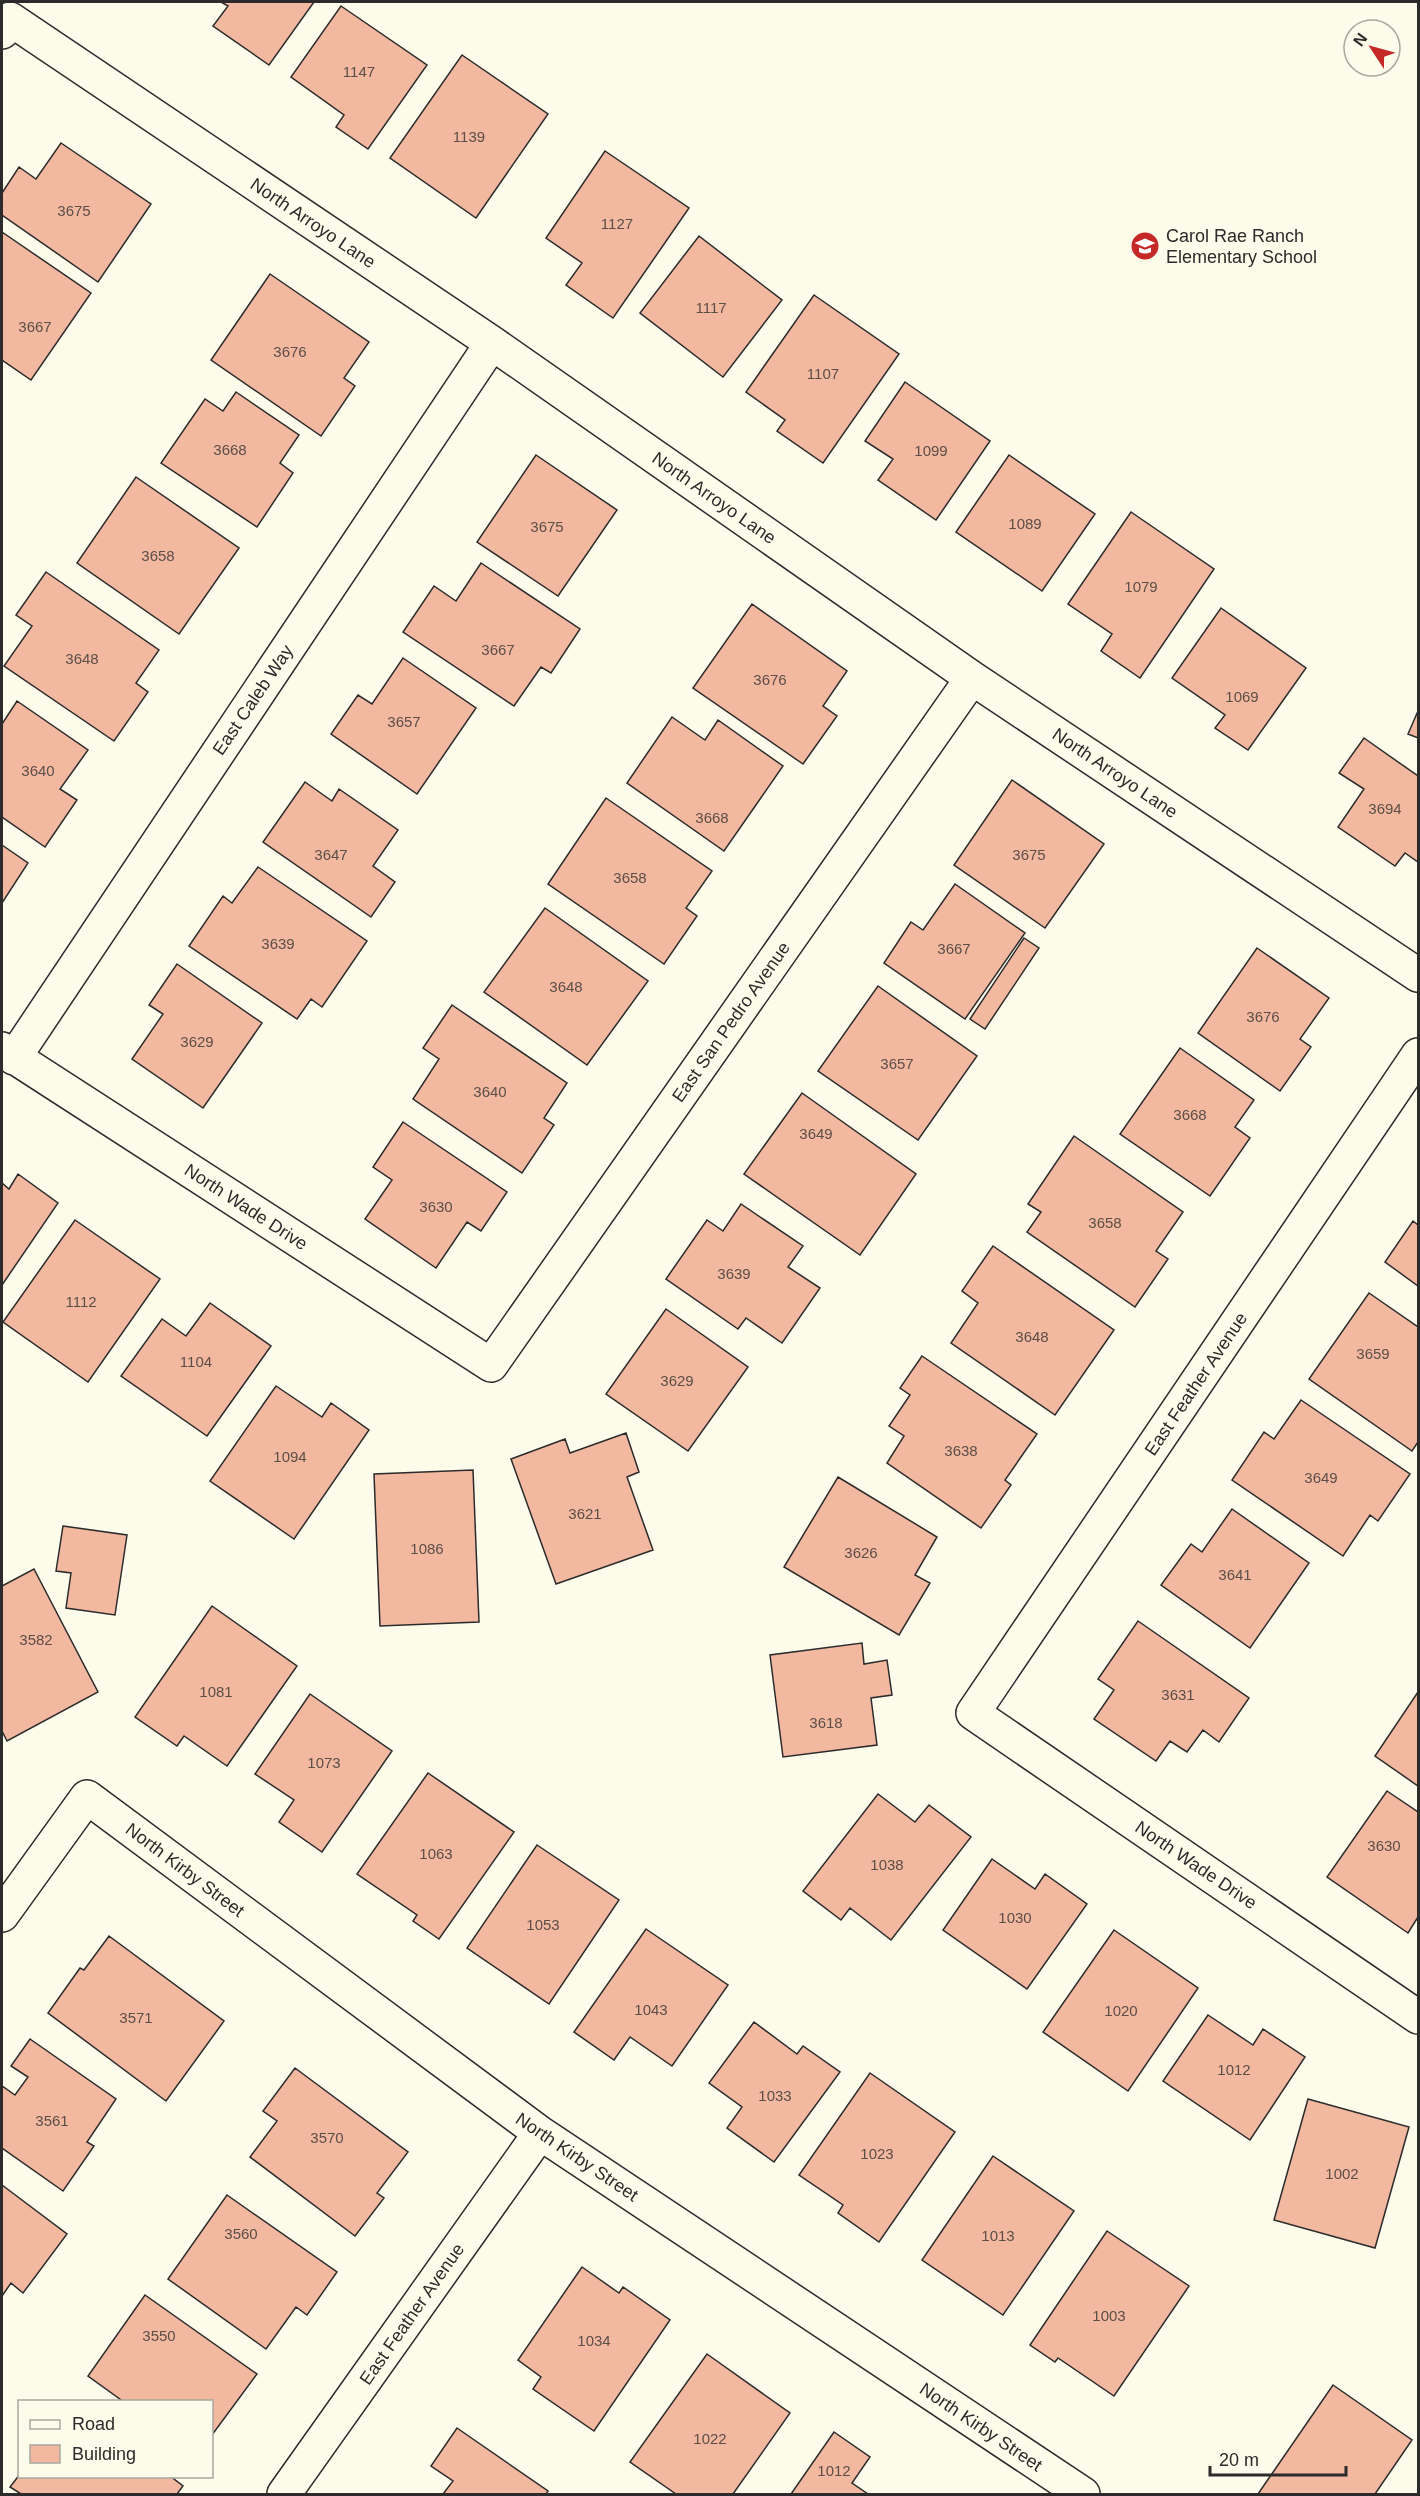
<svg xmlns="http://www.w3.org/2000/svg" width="1420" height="2496" font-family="Arial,sans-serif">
<rect width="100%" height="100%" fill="#fdfbea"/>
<!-- building -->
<path fill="#f2b8a0" stroke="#2b2b2b" stroke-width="1.5" d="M221 2H314L269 65 213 26 228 6Z
M341 6 427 65 368 149 336 127 344 115 291 77Z
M462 55 548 114 476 218 390 158Z
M61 143 151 204 98 282 2 215V193L19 167 36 179Z
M605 151 689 208 613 318 566 285 582 263 546 238Z
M2 232 91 293 31 380 2 360Z
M699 236 782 300 723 377 640 313Z
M270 274 369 342 344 378 355 386 321 436 211 360Z
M814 295 899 354 823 463 777 431 785 420 746 392Z
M905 382 990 441 936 520 878 480 893 459 865 441Z
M236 392 299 435 280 463 293 473 257 527 161 463 205 399 223 411Z
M536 455 617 510 558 596 477 542Z
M1009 455 1095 514 1042 591 956 532Z
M136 477 239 548 179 634 77 563Z
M1131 512 1214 569 1140 678 1101 651 1112 634 1068 604Z
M481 563 580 629 551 673 541 667 514 706 403 632 434 586 456 601Z
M46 572 159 650 136 683 148 692 114 741 4 666 32 626 16 615Z
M752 604 847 671 823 706 837 716 803 764 693 688Z
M1221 608 1306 668 1248 750 1215 728 1225 715 1172 678Z
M403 658 476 708 417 794 331 734 358 695 372 704Z
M17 701 88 750 60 789 77 800 45 847 2 817V724Z
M1418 711V738L1408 734Z
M672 717 705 740 718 720 783 766 724 851 627 783Z
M1364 738 1418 776V862L1405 853 1395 866 1338 827 1364 789 1339 773Z
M1012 780 1104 844 1045 928 954 865Z
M305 782 332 801 339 789 398 830 373 866 395 882 371 917 263 842Z
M606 798 712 871 686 908 697 916 664 964 548 884Z
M2 845 28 863 2 903Z
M258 867 367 941 322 1007 311 999 297 1019 189 946 223 896 232 903Z
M955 884 1025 933 965 1019 884 963 911 922 923 930Z
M545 908 648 981 587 1065 484 992Z
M1024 938 1039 948 985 1029 970 1019Z
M1257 948 1329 998 1300 1039 1311 1047 1280 1091 1198 1033Z
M177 964 262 1023 203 1108 132 1059 163 1014 149 1005Z
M878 986 977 1056 918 1140 818 1071Z
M452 1005 567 1083 544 1118 554 1125 522 1173 413 1099 439 1059 423 1048Z
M1180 1048 1254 1100 1235 1127 1250 1138 1210 1196 1120 1134Z
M802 1093 916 1174 860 1255 744 1174Z
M403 1122 507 1192 481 1231 467 1222 436 1268 365 1219 392 1180 373 1167Z
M1074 1136 1183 1212 1156 1251 1168 1259 1135 1307 1027 1232 1041 1212 1028 1204Z
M18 1174 58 1203 2 1285V1183L9 1189Z
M741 1204 803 1246 788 1267 820 1288 782 1343 746 1318 738 1329 666 1279 707 1220 723 1231Z
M75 1220 160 1279 88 1382 3 1322Z
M1413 1221 1418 1225V1286L1385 1262Z
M993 1246 1114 1330 1055 1415 951 1343 978 1303 962 1291Z
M1369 1293 1418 1327V1442L1412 1451 1309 1379Z
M210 1303 271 1346 207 1436 121 1376 162 1319 186 1336Z
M666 1309 748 1367 688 1451 606 1394Z
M922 1356 1037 1434 1005 1480 1011 1485 981 1528 887 1463 904 1436 889 1426 910 1395 900 1388Z
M276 1386 322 1417 331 1403 369 1430 294 1539 210 1481Z
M1301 1400 1410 1474 1378 1521 1370 1515 1343 1556 1232 1480 1264 1432 1274 1439Z
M626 1433 639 1472 627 1477 653 1550 556 1584 511 1459 565 1439 570 1453Z
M473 1470 479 1622 380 1626 374 1474Z
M838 1477 937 1537 915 1575 930 1583 899 1635 784 1567Z
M1232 1509 1309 1563 1250 1648 1161 1585 1191 1544 1202 1552Z
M63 1526 127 1535 115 1615 66 1608 71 1573 56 1571Z
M34 1569 98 1692 7 1741 2 1731V1586Z
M212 1606 297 1666 227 1766 184 1736 177 1746 135 1717Z
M1138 1621 1249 1698 1219 1742 1203 1730 1187 1752 1170 1741 1156 1761 1094 1719 1114 1690 1098 1679Z
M862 1643 864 1664 887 1660 892 1695 871 1698 877 1745 783 1757 770 1655Z
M1418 1692V1786L1375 1756Z
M310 1694 392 1751 322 1852 279 1822 294 1800 255 1774Z
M428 1773 514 1832 439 1939 413 1921 417 1915 357 1874Z
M1387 1791 1418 1812V1917L1408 1933 1327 1877Z
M878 1794 915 1822 929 1805 971 1837 891 1940 850 1908 841 1920 803 1891Z
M537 1845 619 1900 549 2004 467 1948Z
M992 1859 1035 1889 1045 1874 1087 1904 1027 1989 943 1930Z
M646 1929 728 1985 672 2066 630 2037 614 2060 574 2032Z
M1114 1930 1198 1988 1128 2091 1043 2032Z
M109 1936 224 2021 166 2101 48 2013 80 1968 84 1970Z
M1208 2015 1253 2045 1263 2029 1305 2057 1250 2140 1163 2081Z
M754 2022 797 2054 803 2046 840 2072 774 2162 727 2128 742 2107 709 2083Z
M30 2039 116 2099 87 2142 94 2146 63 2191 2 2148V2086L15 2095 28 2077 11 2066Z
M295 2068 408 2152 377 2193 384 2198 355 2236 250 2157 277 2121 263 2111Z
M870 2073 955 2132 879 2242 838 2213 843 2205 799 2175Z
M1308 2099 1409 2127 1375 2248 1274 2220Z
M993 2156 1074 2211 1003 2315 922 2260Z
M2 2185 67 2234 23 2293 11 2283 2 2296Z
M227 2195 337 2272 307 2315 296 2307 266 2349 168 2279Z
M1107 2231 1189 2286 1114 2396 1058 2358 1055 2362 1030 2345Z
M582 2267 619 2293 623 2287 670 2320 594 2431 533 2389 541 2377 518 2360Z
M145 2295 257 2374 212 2435V2402H124L88 2376Z
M707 2354 790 2413 733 2494H676L630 2462Z
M1333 2385 1412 2440 1375 2494H1258Z
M457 2428 548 2491 546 2494H443L453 2481 431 2466Z
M834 2432 870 2457 852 2483 868 2494H791Z
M20 2474V2476H170L183 2486 177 2494H21L10 2487Z"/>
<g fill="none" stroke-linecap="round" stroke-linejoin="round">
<!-- minor casing -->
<g stroke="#2b2b2b" stroke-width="36">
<path id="minor" d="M2 32 10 19 492 343 972 678 1418 975
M2 1049 491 1365 972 678
M1418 1055 973 1713 1418 2017
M14 1058 492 343
M2 1915 87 1797 540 2133 1083 2494
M284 2494 540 2133"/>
</g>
<!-- minor -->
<use href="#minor" stroke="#fdfbea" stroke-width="33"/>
</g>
<!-- icons -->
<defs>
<g id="school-disc" transform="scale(1.5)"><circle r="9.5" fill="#c62828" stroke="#fdfbea"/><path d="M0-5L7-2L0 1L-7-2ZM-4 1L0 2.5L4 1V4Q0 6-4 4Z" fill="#fff"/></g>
</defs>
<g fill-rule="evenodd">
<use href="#school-disc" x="1145" y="246"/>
</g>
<g text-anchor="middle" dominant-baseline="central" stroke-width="4.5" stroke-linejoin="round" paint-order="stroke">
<!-- number labels -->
<g font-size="15" fill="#5d4e48">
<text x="359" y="71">1147</text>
<text x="469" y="136">1139</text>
<text x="74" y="210">3675</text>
<text x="617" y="223">1127</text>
<text x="711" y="307">1117</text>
<text x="35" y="326">3667</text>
<text x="290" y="351">3676</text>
<text x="823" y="373">1107</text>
<text x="230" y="449">3668</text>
<text x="931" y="450">1099</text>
<text x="1025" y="523">1089</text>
<text x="547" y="526">3675</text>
<text x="158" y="555">3658</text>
<text x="1141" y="586">1079</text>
<text x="498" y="649">3667</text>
<text x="82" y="658">3648</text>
<text x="770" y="679">3676</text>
<text x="1242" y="696">1069</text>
<text x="404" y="721">3657</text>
<text x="38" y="770">3640</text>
<text x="1385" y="808">3694</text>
<text x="712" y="817">3668</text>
<text x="331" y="854">3647</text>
<text x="1029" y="854">3675</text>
<text x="630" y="877">3658</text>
<text x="278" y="943">3639</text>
<text x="954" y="948">3667</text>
<text x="566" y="986">3648</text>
<text x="1263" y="1016">3676</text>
<text x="197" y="1041">3629</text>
<text x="897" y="1063">3657</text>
<text x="490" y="1091">3640</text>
<text x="1190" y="1114">3668</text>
<text x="816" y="1133">3649</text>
<text x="436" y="1206">3630</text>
<text x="1105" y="1222">3658</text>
<text x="734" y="1273">3639</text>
<text x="81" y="1301">1112</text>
<text x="1032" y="1336">3648</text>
<text x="1373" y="1353">3659</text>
<text x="196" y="1361">1104</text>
<text x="677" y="1380">3629</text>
<text x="961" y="1450">3638</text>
<text x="290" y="1456">1094</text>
<text x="1321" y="1477">3649</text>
<text x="585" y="1513">3621</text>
<text x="427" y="1548">1086</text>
<text x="861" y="1552">3626</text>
<text x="1235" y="1574">3641</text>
<text x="36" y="1639">3582</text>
<text x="216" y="1691">1081</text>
<text x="1178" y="1694">3631</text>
<text x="826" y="1722">3618</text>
<text x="324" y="1762">1073</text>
<text x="1384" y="1845">3630</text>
<text x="436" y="1853">1063</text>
<text x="887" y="1864">1038</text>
<text x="1015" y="1917">1030</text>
<text x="543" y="1924">1053</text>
<text x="651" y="2009">1043</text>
<text x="1121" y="2010">1020</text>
<text x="136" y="2017">3571</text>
<text x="1234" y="2069">1012</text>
<text x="775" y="2095">1033</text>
<text x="52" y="2120">3561</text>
<text x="327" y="2137">3570</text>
<text x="877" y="2153">1023</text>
<text x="1342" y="2173">1002</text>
<text x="241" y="2233">3560</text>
<text x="998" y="2235">1013</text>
<text x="1109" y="2315">1003</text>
<text x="159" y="2335">3550</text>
<text x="594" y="2340">1034</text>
<text x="710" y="2438">1022</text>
<text x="834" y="2470">1012</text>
</g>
<!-- street labels -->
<g font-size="18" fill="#2b2b2b" stroke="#fdfbea">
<text transform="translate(313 223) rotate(34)">North Arroyo Lane</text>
<text transform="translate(714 498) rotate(35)">North Arroyo Lane</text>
<text transform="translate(253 700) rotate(-56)">East Caleb Way</text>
<text transform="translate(1115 773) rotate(34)">North Arroyo Lane</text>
<text transform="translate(731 1022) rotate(-55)">East San Pedro Avenue</text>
<text transform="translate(246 1207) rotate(33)">North Wade Drive</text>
<text transform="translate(1196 1384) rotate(-56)">East Feather Avenue</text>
<text transform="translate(1196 1865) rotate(34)">North Wade Drive</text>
<text transform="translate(185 1870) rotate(37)">North Kirby Street</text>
<text transform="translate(577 2157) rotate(34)">North Kirby Street</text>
<text transform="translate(412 2314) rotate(-55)">East Feather Avenue</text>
<text transform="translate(981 2427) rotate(34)">North Kirby Street</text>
</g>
<!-- poi labels -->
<g font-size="18" fill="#2b2b2b" stroke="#fdfbea" text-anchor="start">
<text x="1166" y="236">Carol Rae Ranch<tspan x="1166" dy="21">Elementary School</tspan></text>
</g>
</g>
<!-- border -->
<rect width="1420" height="2496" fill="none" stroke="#2b2b2b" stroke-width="6"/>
<!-- legend -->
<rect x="18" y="2400" width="195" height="78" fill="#fdfbea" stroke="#a9a89e" stroke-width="1.5"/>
<rect x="30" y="2420" width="30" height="9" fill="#fdfbea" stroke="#a9a89e" stroke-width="1.5"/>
<text x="72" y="2430" font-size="18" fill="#2b2b2b">Road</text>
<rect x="30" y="2445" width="30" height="18" fill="#f2b8a0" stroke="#a9a89e" stroke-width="1.5"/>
<text x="72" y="2460" font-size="18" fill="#2b2b2b">Building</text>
<!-- north arrow -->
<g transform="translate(1372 48) rotate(306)"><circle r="28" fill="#fdfbea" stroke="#a9a89e" stroke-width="1.5"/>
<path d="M0-4.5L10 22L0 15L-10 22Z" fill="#c62828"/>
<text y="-9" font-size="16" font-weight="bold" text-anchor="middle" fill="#2b2b2b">N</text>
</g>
<!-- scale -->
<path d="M1210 2466v9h136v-9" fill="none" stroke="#2b2b2b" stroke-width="3"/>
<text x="1219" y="2466" font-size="18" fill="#2b2b2b" stroke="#fdfbea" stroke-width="4.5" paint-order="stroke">20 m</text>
</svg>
